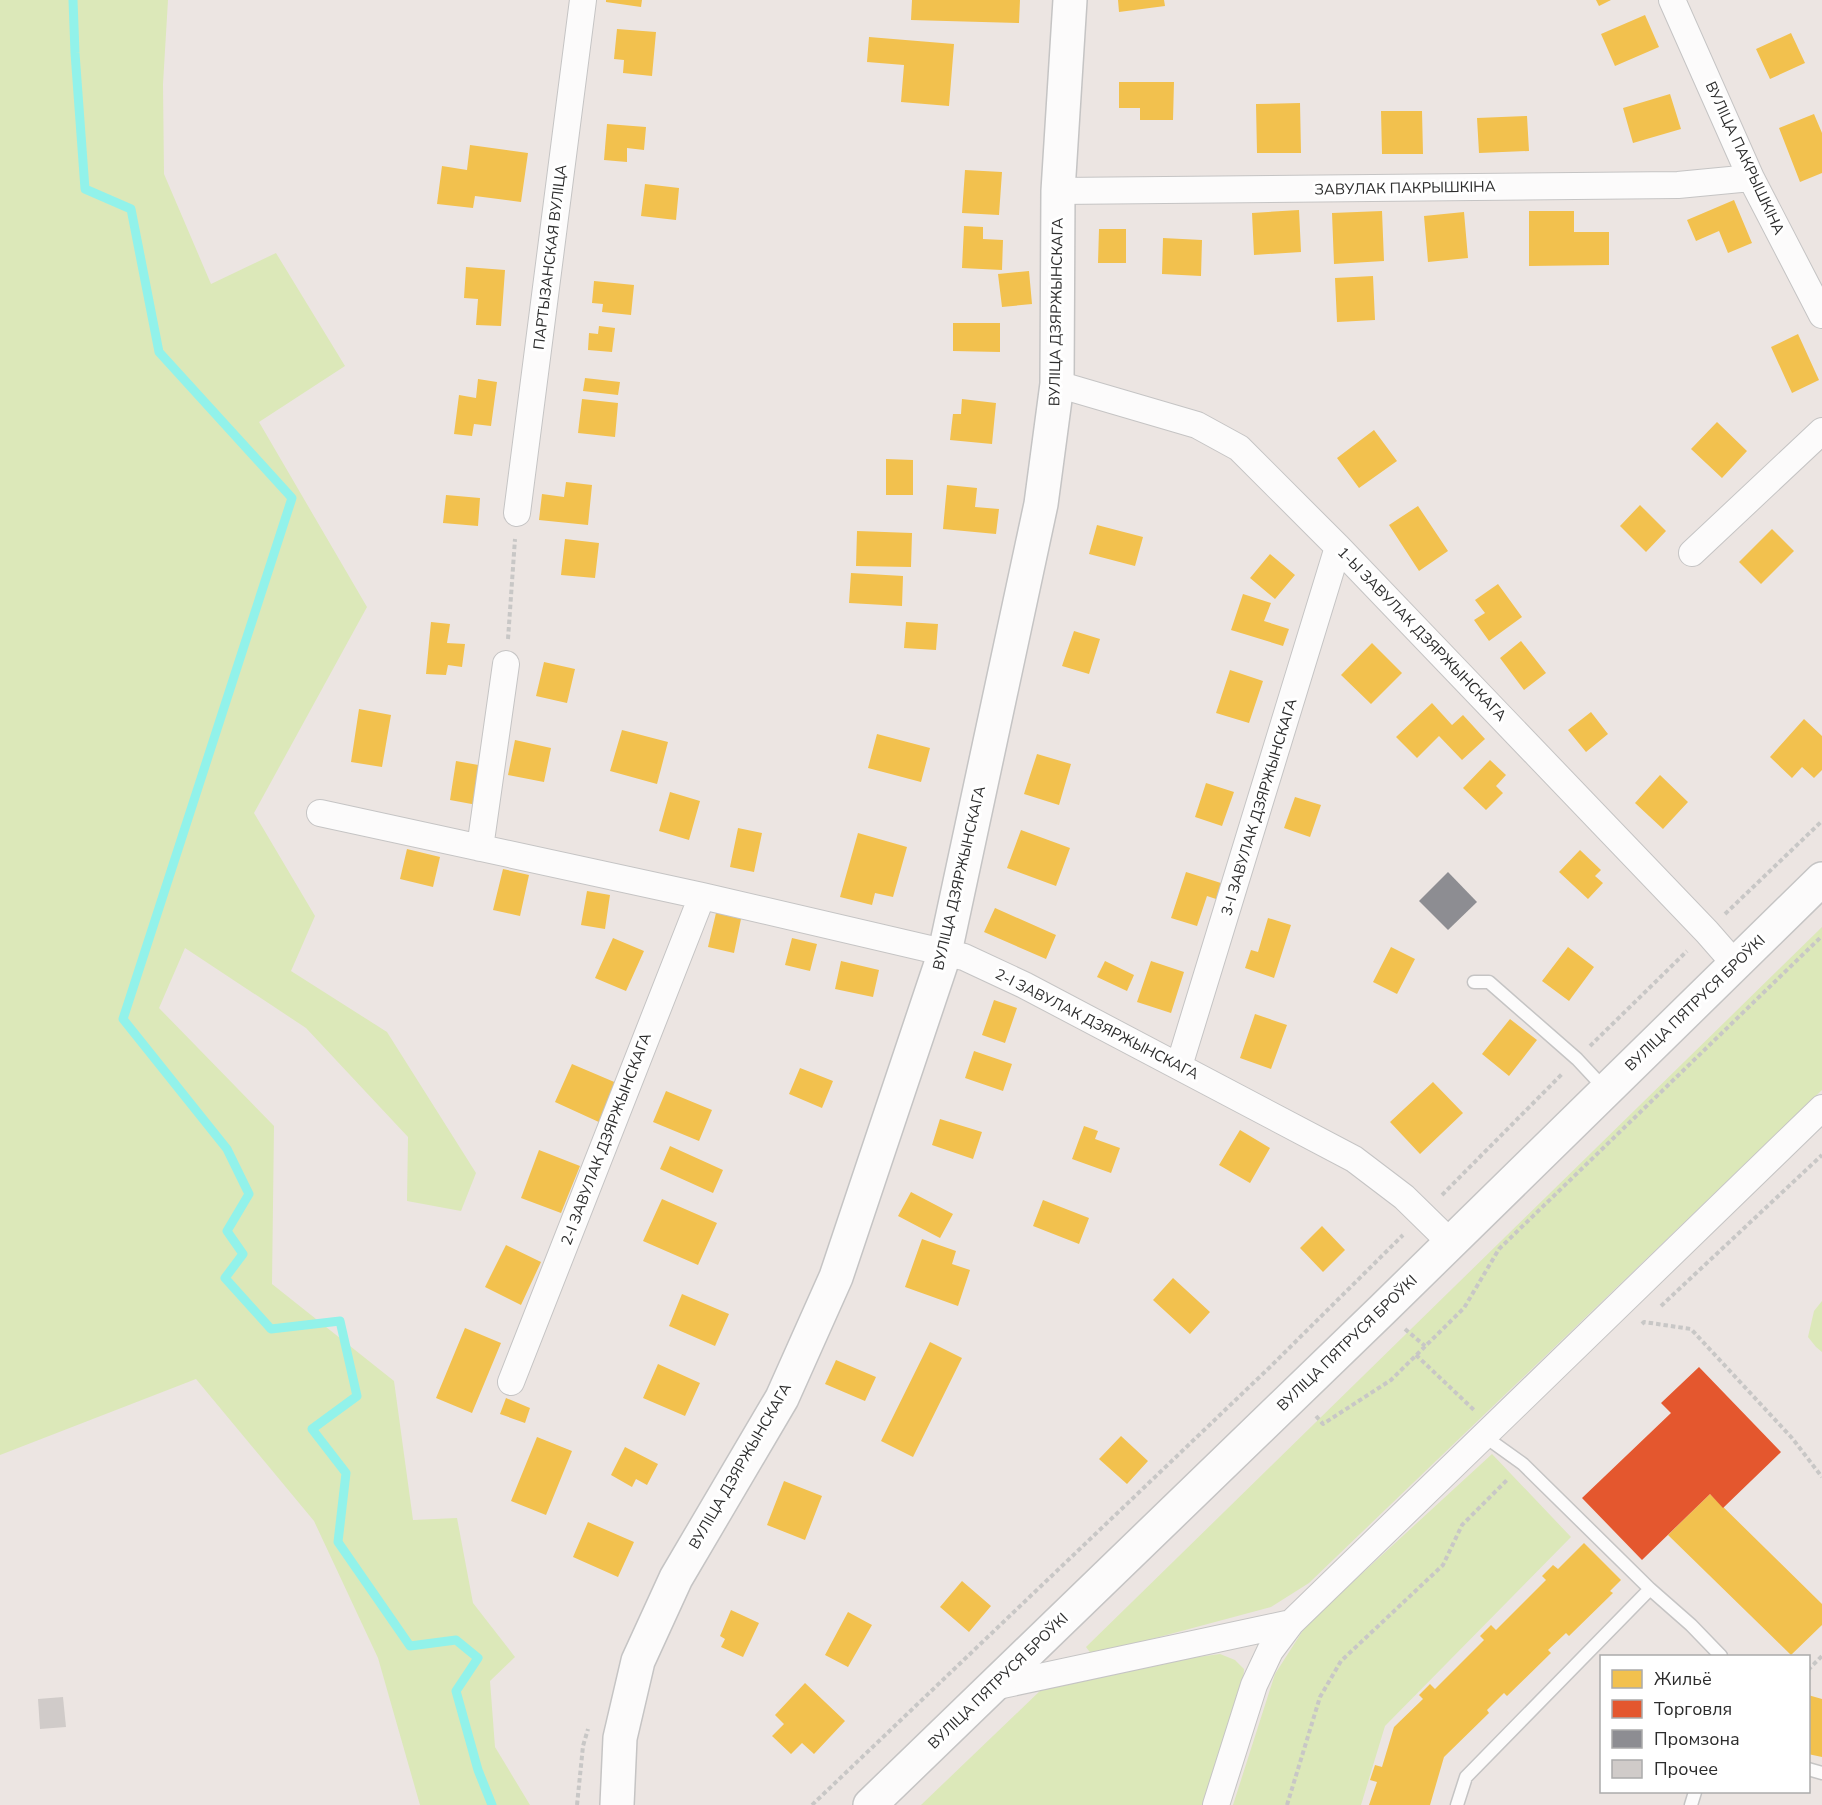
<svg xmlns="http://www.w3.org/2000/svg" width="1822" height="1805" font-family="'Nunito Sans',sans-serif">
<rect width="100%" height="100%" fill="#ece5e2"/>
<!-- green -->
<path fill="#dce8b9" d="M0 0H168L163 84 164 174 211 284 276 253 345 366 259 422 367 607 254 813 315 916 291 971 387 1032 476 1173 461 1211 407 1201 408 1137 306 1028 185 948 159 1008 274 1126 272 1284 394 1381 413 1520 457 1518 473 1603 515 1657 490 1681 495 1747 530 1805H420L378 1658 314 1521 196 1379 0 1455Z
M1822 927V1090L1309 1583 1271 1607 1092 1655 1086 1647Z
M1822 1301V1352L1816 1347 1808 1337 1814 1311Z
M1492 1454 1571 1537 1385 1726 1361 1805H1233L1275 1674 1307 1624Z
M1220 1654 1235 1660 1244 1669 1243 1685 1202 1805H921L1043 1688 1146 1664Z"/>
<!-- homes -->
<path fill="#f2c14e" d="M606 0H642L641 7 606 2Z
M912 0H1020L1019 23 911 20Z
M1118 0H1164L1165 6 1119 12Z
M1596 0H1611L1599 6Z
M1645 15 1659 47 1615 66 1601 34Z
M617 29 656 32 652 76 623 73 624 60 614 59Z
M1791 33 1805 63 1770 79 1756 49Z
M869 37 954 44 949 106 901 102 904 65 867 62Z
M1119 82H1174L1173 120H1140V108H1119Z
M1670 94 1681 129 1633 143 1623 108Z
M1300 103 1301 153H1257L1256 104Z
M1381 111H1422L1423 154H1382Z
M1814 114 1822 133V173L1800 182 1779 128Z
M1527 116 1529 151 1479 153 1477 118Z
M607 124 646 127 644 150 627 148V162L604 160Z
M470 145 528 153 521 202 475 196 473 208 437 204 442 166 467 170Z
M965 170 1002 172 999 215 962 213Z
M645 184 679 188 676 220 641 216Z
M1734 200 1752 243 1728 253 1719 231 1696 241 1687 220Z
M1299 210 1301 252 1254 255 1252 213Z
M1382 211 1384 261 1334 264 1332 213Z
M1529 211H1574V232H1609V265L1529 266Z
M1464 212 1468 258 1428 262 1424 216Z
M964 226 983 227V239L1003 240 1002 270 962 268Z
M1099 229H1126V263H1098Z
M1163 238 1202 240 1201 276 1162 274Z
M466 267 505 270 501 326 476 325 478 299 464 298Z
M1029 271 1032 304 1002 307 998 274Z
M1373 276 1375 320 1337 322 1335 278Z
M594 281 634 285 631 315 602 312 603 304 592 303Z
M953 323H1000V352L953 351Z
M599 326 615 328 612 352 588 350 589 333 598 334Z
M1798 334 1819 380 1792 393 1771 347Z
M585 378 620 382 618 395 583 391Z
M478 379 497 382 491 426 474 424 472 436 454 434 459 395 476 398Z
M582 399 618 403 615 437 578 433Z
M962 399 996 403 992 444 950 440 953 414H961Z
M1717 422 1747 451 1722 478 1691 449Z
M1374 430 1397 461 1359 488 1337 458Z
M886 459 913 460V495H886Z
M566 482 592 485 588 525 539 520 542 494 564 497Z
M947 485 977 488 975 507 999 509 996 534 943 529Z
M446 495 480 498 478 526 443 523Z
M1640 505 1666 531 1646 552 1620 526Z
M1418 506 1448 551 1419 571 1389 525Z
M1097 525 1143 537 1135 566 1089 554Z
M1772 529 1794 551 1761 584 1739 562Z
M857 531 912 533 911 567 856 566Z
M565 539 599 543 595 578 561 575Z
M1270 554 1295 575 1275 599 1250 578Z
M851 573 903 576 902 606 849 603Z
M1498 584 1522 617 1489 641 1474 620 1485 613 1475 600Z
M1243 594 1271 603 1264 621 1289 629 1283 646 1231 630Z
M431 622 450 624 447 643 465 644 462 667 448 665 446 675 426 674Z
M906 622 938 624 936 650 904 648Z
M1074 631 1100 639 1089 674 1062 666Z
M1521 641 1546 673 1524 690 1500 658Z
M1372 643 1402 673 1371 704 1341 675Z
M544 662 575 669 567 703 536 696Z
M1230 670 1263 681 1249 723 1216 713Z
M1432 703 1452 725 1463 715 1485 739 1462 760 1439 736 1417 758 1396 737Z
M359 709 391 715 382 767 351 762Z
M1591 712 1608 734 1586 752 1568 730Z
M1804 719 1822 736V770L1814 778 1802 767 1792 778 1770 757Z
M622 730 668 742 657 784 610 771Z
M877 734 930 748 921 782 868 768Z
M515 740 551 748 544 782 508 775Z
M1037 754 1071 764 1059 805 1024 794Z
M1490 760 1506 775 1496 786 1503 793 1486 810 1463 788Z
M456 761 484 766 477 805 450 800Z
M1660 775 1688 802 1663 829 1635 803Z
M1206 783 1234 792 1222 826 1195 817Z
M670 792 700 801 689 840 659 831Z
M1295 797 1321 805 1310 837 1284 828Z
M738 828 762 833 754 872 730 867Z
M1021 830 1070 848 1056 886 1007 868Z
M858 833 907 847 893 897 875 893 872 905 840 897Z
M407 849 440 857 433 887 400 879Z
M1580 850 1601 870 1595 876 1603 883 1588 899 1559 872Z
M503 869 529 875 520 916 493 910Z
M1186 872 1221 883 1216 899 1207 896 1197 926 1171 918Z
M587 891 610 895 605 929 581 925Z
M995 908 1056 935 1046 959 984 932Z
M716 913 741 919 734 953 708 947Z
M1268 918 1291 925 1274 978 1245 968 1251 950 1258 952Z
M613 938 644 951 626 991 595 978Z
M792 938 817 944 810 971 785 965Z
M1391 947 1415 959 1397 994 1373 982Z
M1568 947 1594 967 1569 1001 1542 981Z
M841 961 879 970 873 997 835 989Z
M1105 961 1134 975 1127 991 1097 977Z
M1151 961 1184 972 1171 1013 1137 1002Z
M994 1000 1017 1008 1005 1043 982 1035Z
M1255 1014 1287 1025 1271 1069 1240 1058Z
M1510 1019 1537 1040 1509 1076 1482 1054Z
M974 1051 1012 1064 1003 1091 965 1078Z
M572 1064 619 1084 601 1123 555 1102Z
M800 1068 833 1081 822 1108 789 1094Z
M1433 1082 1463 1113 1420 1154 1390 1122Z
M666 1091 712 1110 699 1141 653 1122Z
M940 1119 982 1132 973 1159 932 1145Z
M1084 1126 1098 1131 1095 1139 1120 1148 1111 1173 1072 1159Z
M1240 1130 1270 1148 1250 1183 1219 1165Z
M670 1146 723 1170 713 1193 660 1169Z
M539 1150 580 1166 561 1213 521 1198Z
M911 1192 953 1214 940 1238 898 1216Z
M662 1199 717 1223 698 1265 643 1241Z
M1043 1200 1089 1218 1079 1244 1033 1226Z
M1322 1226 1345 1250 1323 1272 1300 1248Z
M922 1239 956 1251 952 1264 970 1270 958 1306 905 1287Z
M506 1245 541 1262 521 1305 485 1287Z
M1173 1278 1210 1312 1190 1334 1153 1300Z
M682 1294 729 1314 715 1346 669 1326Z
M465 1328 501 1343 472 1413 436 1398Z
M930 1342 962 1358 913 1457 881 1441Z
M836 1360 876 1377 865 1401 825 1384Z
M658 1364 700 1383 685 1416 643 1398Z
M506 1398 530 1408 525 1423 500 1414Z
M1121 1436 1148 1461 1127 1484 1099 1459Z
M537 1437 572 1451 546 1515 511 1501Z
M625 1447 658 1464 647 1485 636 1479 632 1487 611 1475Z
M784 1481 822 1496 805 1540 767 1525Z
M1710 1494 1822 1604V1625L1791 1655 1668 1535Z
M588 1522 634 1542 618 1577 573 1557Z
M1584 1543 1621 1580 1610 1591 1613 1593 1569 1636 1566 1633 1548 1650 1551 1653 1507 1696 1504 1693 1487 1710 1489 1713 1444 1757 1430 1805H1369L1377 1782 1370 1780 1375 1765 1382 1767 1394 1727 1423 1699 1419 1695 1430 1684 1435 1689 1484 1640 1480 1636 1491 1625 1496 1630 1546 1580 1542 1576 1553 1565 1558 1569Z
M962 1581 991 1606 969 1632 940 1607Z
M731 1610 759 1623 743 1657 721 1647 725 1639 720 1636Z
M848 1612 872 1625 848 1667 825 1655Z
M805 1683 845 1721 814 1754 802 1743 791 1754 772 1736 784 1724 775 1715Z
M1808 1695 1822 1699V1757L1808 1754Z"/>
<!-- shops -->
<path fill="#e4572e" d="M1699 1367 1781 1452 1723 1508 1710 1494 1642 1560 1582 1498 1671 1413 1661 1403Z"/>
<!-- industry -->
<path fill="#8d8d92" d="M1448 872 1477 902 1448 930 1419 901Z"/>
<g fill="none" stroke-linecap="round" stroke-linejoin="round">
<!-- stream -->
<path stroke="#92f2ea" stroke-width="9" d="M73 0 75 53 85 189 131 209 159 352 292 498 123 1019 227 1149 249 1194 227 1231 243 1254 225 1278 271 1329 340 1321 357 1396 312 1429 346 1473 338 1542 410 1646 456 1640 478 1658 456 1691 478 1770 492 1805"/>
</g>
<!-- building -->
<path fill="#d0cbc9" d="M63 1697 66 1727 40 1729 38 1699Z"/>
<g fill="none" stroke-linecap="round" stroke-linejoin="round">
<!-- lane casing -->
<g stroke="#c5c4c4" stroke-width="15">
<path id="lane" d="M1474 982H1489L1577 1059 1605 1089
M1484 1436 1523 1464 1650 1589 1691 1625 1721 1656
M1808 1769 1822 1773
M1457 1805 1466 1777 1650 1589
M1691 1805 1695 1792"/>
</g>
<!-- street casing -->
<g stroke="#c5c4c4" stroke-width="28">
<path id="street" d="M1672 0 1751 178 1822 315
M1058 191 1678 185 1751 178
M1057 384 1197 425 1239 448 1338 547 1707 932 1735 964
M517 513 583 0
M1692 553 1822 431
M320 813 702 896 964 957 1024 985 1354 1159 1404 1197 1450 1242
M480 848 506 664
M1179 1066 1338 547
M511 1382 702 896
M993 1687 1291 1623
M1216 1805 1254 1685 1270 1651 1291 1623 1822 1108"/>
</g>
<!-- secondary casing -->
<g stroke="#c5c4c4" stroke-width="36">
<path id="secondary" d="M617 1805 620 1738 638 1661 676 1578 782 1398 836 1277 945 952 1041 504 1057 384 1058 191 1070 0
M870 1805 1383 1309 1822 879"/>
</g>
<!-- path -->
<path stroke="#c8c7c6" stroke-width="4" stroke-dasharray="4.5 3" stroke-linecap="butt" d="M508 639 515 539
M1725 914 1822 821
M1590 1046 1687 951
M1442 1195 1563 1073
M1661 1306 1822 1155
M1642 1324 1644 1322 1691 1329 1792 1438 1822 1477
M1405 1329 1425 1346
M1416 1355 1474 1410
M1316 1416 1323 1424 1391 1380 1464 1308 1499 1249 1822 936
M1808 1670 1822 1656
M577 1805 583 1746 588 1729
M812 1805 1269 1368 1403 1235
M1287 1805 1320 1697 1341 1661 1443 1565 1462 1525 1508 1479"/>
<!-- lane -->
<use href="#lane" stroke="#fcfbfb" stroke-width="12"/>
<!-- street -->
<use href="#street" stroke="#fcfbfb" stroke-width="26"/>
<!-- secondary -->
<use href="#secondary" stroke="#fcfbfb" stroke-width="33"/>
</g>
<g text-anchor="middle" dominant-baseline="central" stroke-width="6" stroke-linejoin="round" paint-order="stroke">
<!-- street labels -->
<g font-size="15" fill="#2d2d2d" stroke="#fff">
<text transform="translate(1745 158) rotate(65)">ВУЛІЦА ПАКРЫШКІНА</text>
<text transform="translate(1405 188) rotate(-1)">ЗАВУЛАК ПАКРЫШКІНА</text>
<text transform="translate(550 257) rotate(-83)">ПАРТЫЗАНСКАЯ ВУЛІЦА</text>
<text transform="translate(1056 312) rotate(-89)">ВУЛІЦА ДЗЯРЖЫНСКАГА</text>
<text transform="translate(1422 634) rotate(46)">1-Ы ЗАВУЛАК ДЗЯРЖЫНСКАГА</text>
<text transform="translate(1259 807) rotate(-73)">3-І ЗАВУЛАК ДЗЯРЖЫНСКАГА</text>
<text transform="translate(959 878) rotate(-77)">ВУЛІЦА ДЗЯРЖЫНСКАГА</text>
<text transform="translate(1695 1003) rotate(-44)">ВУЛІЦА ПЯТРУСЯ БРОЎКІ</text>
<text transform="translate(1097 1024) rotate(27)">2-І ЗАВУЛАК ДЗЯРЖЫНСКАГА</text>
<text transform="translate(606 1139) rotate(-69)">2-І ЗАВУЛАК ДЗЯРЖЫНСКАГА</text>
<text transform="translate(1347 1343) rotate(-44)">ВУЛІЦА ПЯТРУСЯ БРОЎКІ</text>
<text transform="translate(740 1466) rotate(-60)">ВУЛІЦА ДЗЯРЖЫНСКАГА</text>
<text transform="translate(998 1681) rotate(-44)">ВУЛІЦА ПЯТРУСЯ БРОЎКІ</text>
</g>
</g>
<!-- legend -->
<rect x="1600" y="1655" width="210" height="138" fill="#ffffff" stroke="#ababab" stroke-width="1.5"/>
<rect x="1612" y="1670" width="30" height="18" fill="#f2c14e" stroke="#ababab" stroke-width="1.5"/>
<text x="1654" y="1685" font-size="18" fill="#2d2d2d">Жильё</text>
<rect x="1612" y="1700" width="30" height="18" fill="#e4572e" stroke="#ababab" stroke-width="1.5"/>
<text x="1654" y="1715" font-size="18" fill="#2d2d2d">Торговля</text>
<rect x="1612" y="1730" width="30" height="18" fill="#8d8d92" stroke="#ababab" stroke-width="1.5"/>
<text x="1654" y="1745" font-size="18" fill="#2d2d2d">Промзона</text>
<rect x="1612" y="1760" width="30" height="18" fill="#d0cbc9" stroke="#ababab" stroke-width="1.5"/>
<text x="1654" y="1775" font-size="18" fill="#2d2d2d">Прочее</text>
</svg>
